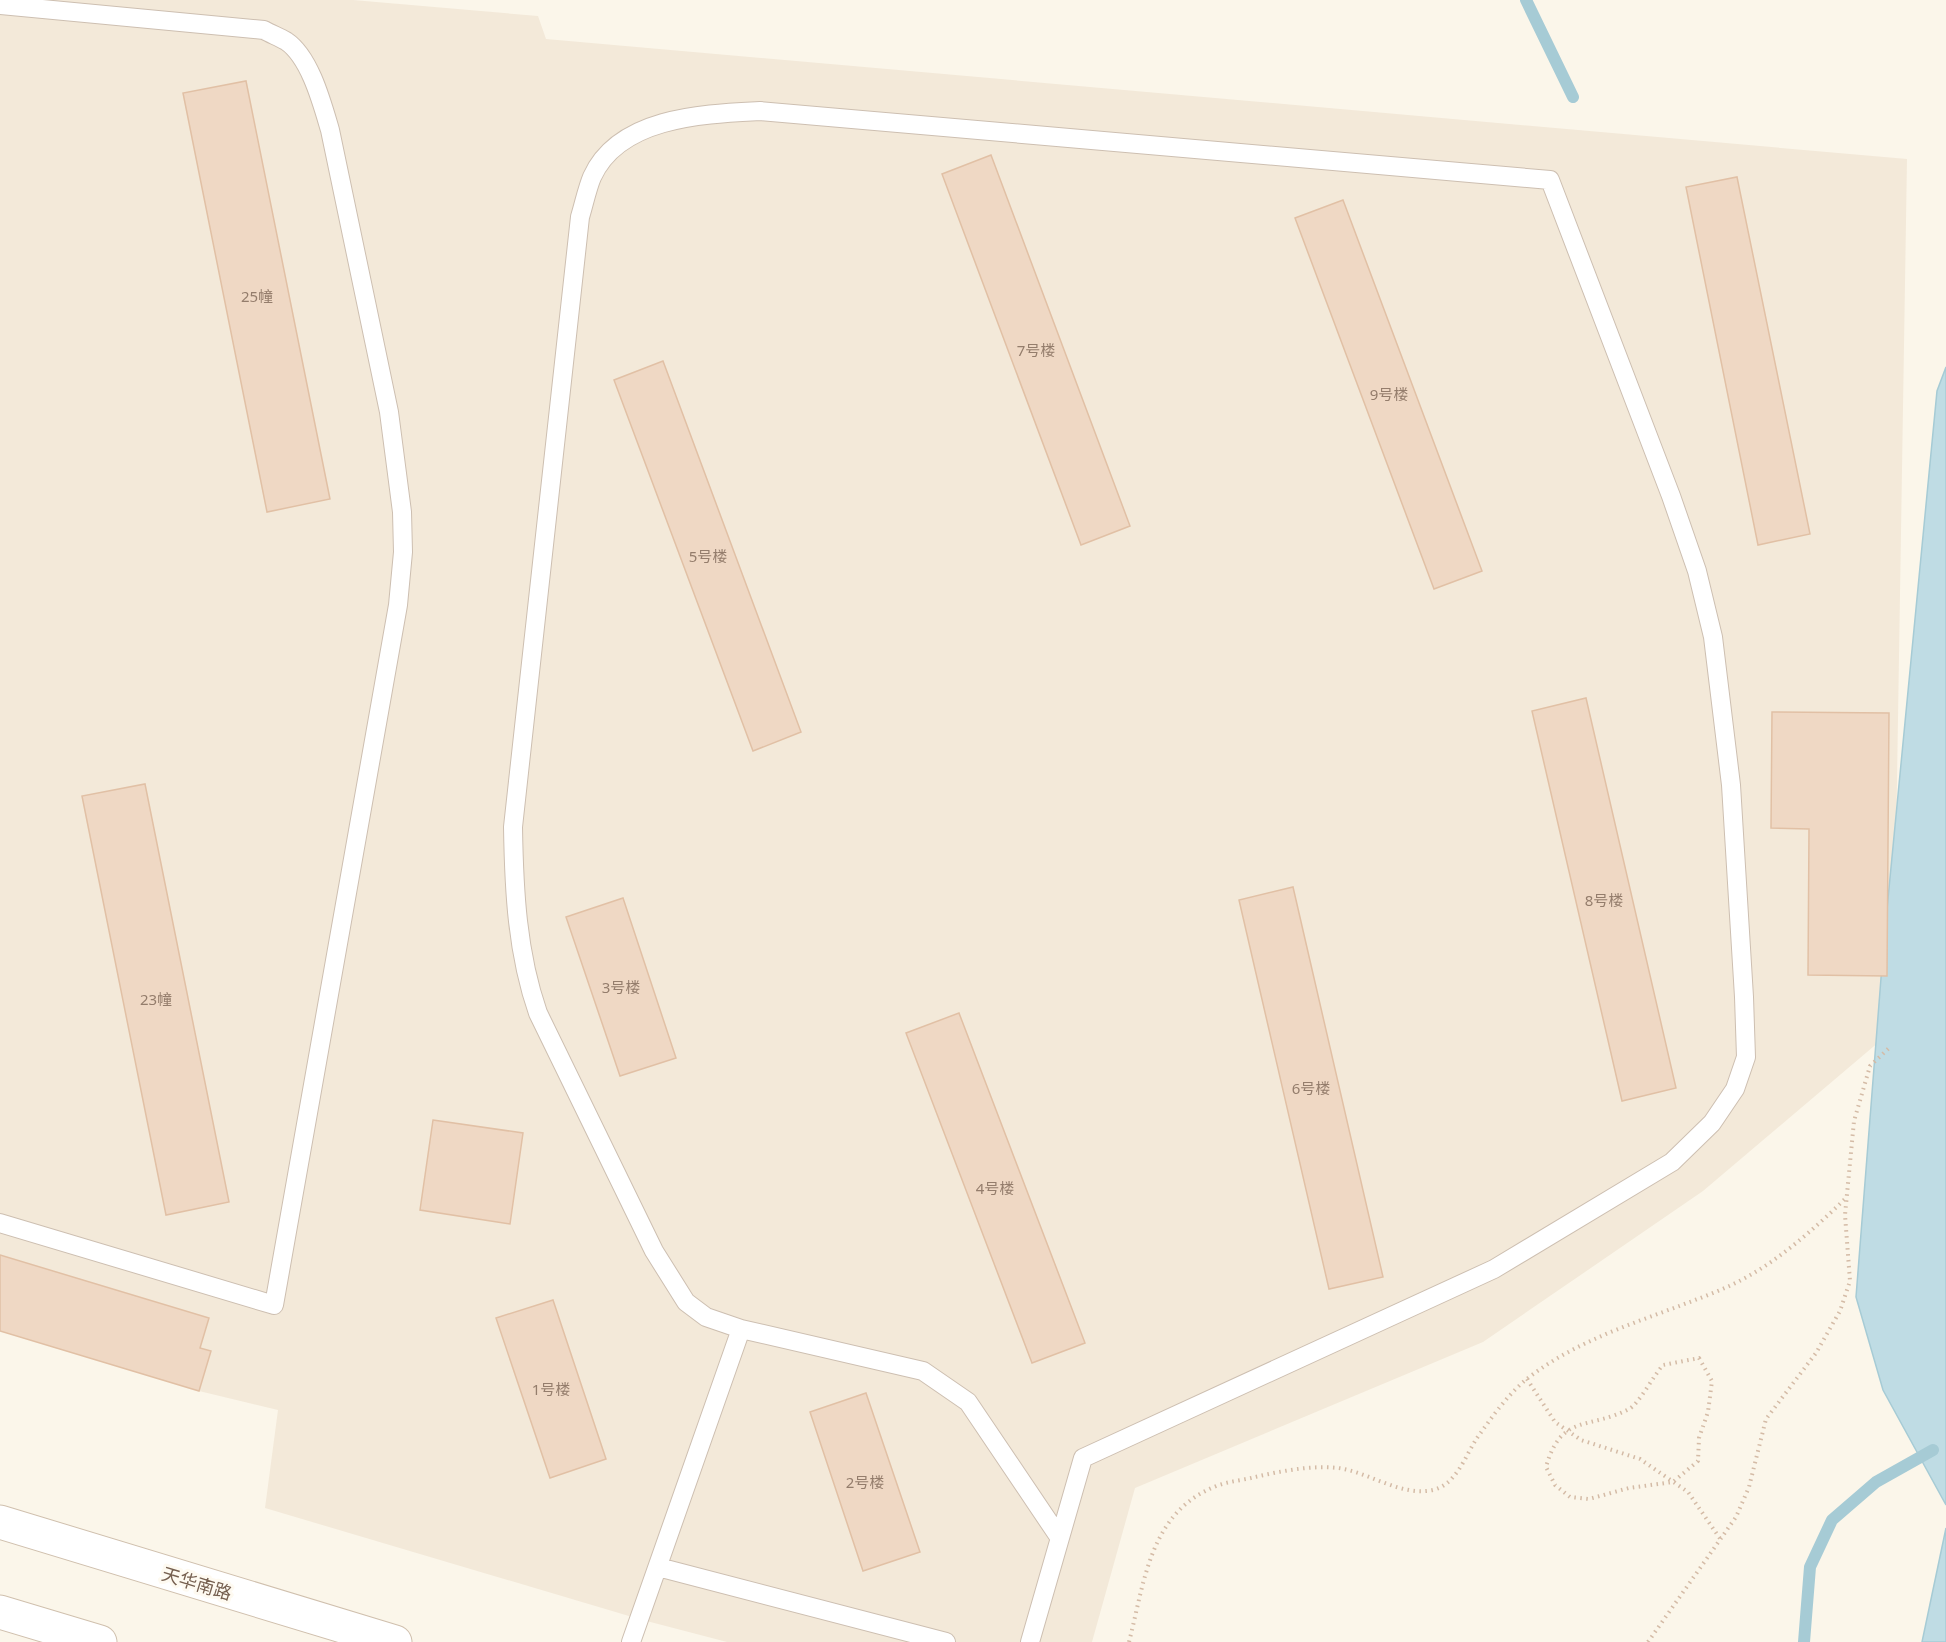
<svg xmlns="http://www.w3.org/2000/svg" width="1946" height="1642" font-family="'Noto Sans','Noto Sans SC',sans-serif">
<rect width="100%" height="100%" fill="#fbf6ea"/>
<!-- residential -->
<path fill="#f3e9d9" d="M0 0H353L538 16 546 39 1907 159 1893 1030 1703 1191 1483 1342 1135 1488 1092 1642H727L639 1619 265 1508 278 1410 199 1391 211 1351 200 1348 209 1318 0 1255Z"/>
<!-- water -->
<path fill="#bfdce4" stroke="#a6cbd5" stroke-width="1.5" d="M1946 367V1505L1883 1390 1856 1297 1884 940 1937 391Z
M1946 1528V1642H1922Z"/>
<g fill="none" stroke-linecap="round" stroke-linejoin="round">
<!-- stream -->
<path stroke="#a6cbd5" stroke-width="12" d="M1526 0 1573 97
M1804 1642 1810 1567 1832 1520 1876 1482 1933 1450"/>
</g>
<!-- building -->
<path fill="#efd8c4" stroke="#e1c0a5" stroke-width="1.5" d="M246 81 330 499 267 512 183 93Z
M991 155 1130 526 1081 545 942 174Z
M1737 177 1810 534 1758 545 1686 187Z
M1343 200 1482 571 1434 589 1295 218Z
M663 361 801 732 753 751 614 380Z
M1586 698 1676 1088 1622 1101 1532 711Z
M1772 712 1889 713 1887 976 1808 975 1809 829 1771 828Z
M145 784 229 1202 166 1215 82 796Z
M1293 887 1383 1277 1329 1289 1239 900Z
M623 898 676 1058 620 1076 566 917Z
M959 1013 1085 1343 1032 1363 906 1033Z
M433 1120 523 1133 510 1224 420 1210Z
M0 1255 209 1318 200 1348 211 1351 199 1391 0 1331Z
M553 1300 606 1459 550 1478 496 1318Z
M866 1393 920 1552 863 1571 810 1412Z"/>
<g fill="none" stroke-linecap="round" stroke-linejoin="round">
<!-- service casing -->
<g stroke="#cdbfb1" stroke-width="20">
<path id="service" d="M0 5 264 30C271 34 279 37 286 41 310 57 322 103 330 130L389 412 402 512 403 552 398 605 274 1305 0 1223
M658 1567 946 1642
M631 1642 741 1329
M1030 1642 1083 1458 1494 1269 1672 1162 1712 1123 1735 1089 1746 1057 1744 997 1731 785 1713 637 1697 571 1671 496 1550 180 760 111C703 114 619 117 592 177 587 189 584 204 580 217L513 827C514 890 517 953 538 1013L654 1251 686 1302 706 1317 741 1329 923 1371 968 1402 1059 1537"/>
</g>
<!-- secondary casing -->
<g stroke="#d0c0ae" stroke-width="35">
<path id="secondary" d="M0 1522 395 1642
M0 1612 100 1642"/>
</g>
<!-- path -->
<path stroke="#d4bba6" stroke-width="4" stroke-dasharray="1.5 4.5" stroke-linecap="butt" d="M1699 1358 1712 1381 1708 1412 1699 1438 1698 1461 1673 1482 1629 1488 1589 1499 1570 1497 1555 1485 1546 1467C1561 1413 1589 1430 1629 1409 1638 1405 1654 1375 1663 1365Z
M1527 1379 1555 1422 1581 1440 1640 1459 1688 1492 1721 1540
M1129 1642C1145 1580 1150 1510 1219 1485 1231 1481 1244 1480 1255 1477 1282 1471 1311 1465 1338 1468 1369 1472 1401 1497 1433 1490 1457 1484 1465 1456 1477 1438 1492 1417 1508 1394 1528 1378 1586 1333 1661 1316 1727 1287 1772 1267 1811 1232 1846 1198
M1648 1642 1736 1517 1749 1487 1766 1419 1816 1353 1840 1311 1850 1281 1845 1215 1854 1121 1870 1066 1889 1048"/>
<!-- service -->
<use href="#service" stroke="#fff" stroke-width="18"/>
<!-- secondary -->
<use href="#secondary" stroke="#fff" stroke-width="33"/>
</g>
<g text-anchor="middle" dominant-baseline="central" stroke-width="6" stroke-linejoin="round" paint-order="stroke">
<!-- number labels -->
<g font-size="15" fill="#947d6c">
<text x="257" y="296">25幢</text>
<text x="1036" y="350">7号楼</text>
<text x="1389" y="394">9号楼</text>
<text x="708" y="556">5号楼</text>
<text x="1604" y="900">8号楼</text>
<text x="621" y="987">3号楼</text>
<text x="156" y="999">23幢</text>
<text x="1311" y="1088">6号楼</text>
<text x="995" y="1188">4号楼</text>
<text x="551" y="1389">1号楼</text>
<text x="865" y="1482">2号楼</text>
</g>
<!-- street labels -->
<g font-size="18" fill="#755f4f" stroke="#fefaf1">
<text transform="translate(197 1583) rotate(17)">天华南路</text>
</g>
</g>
</svg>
